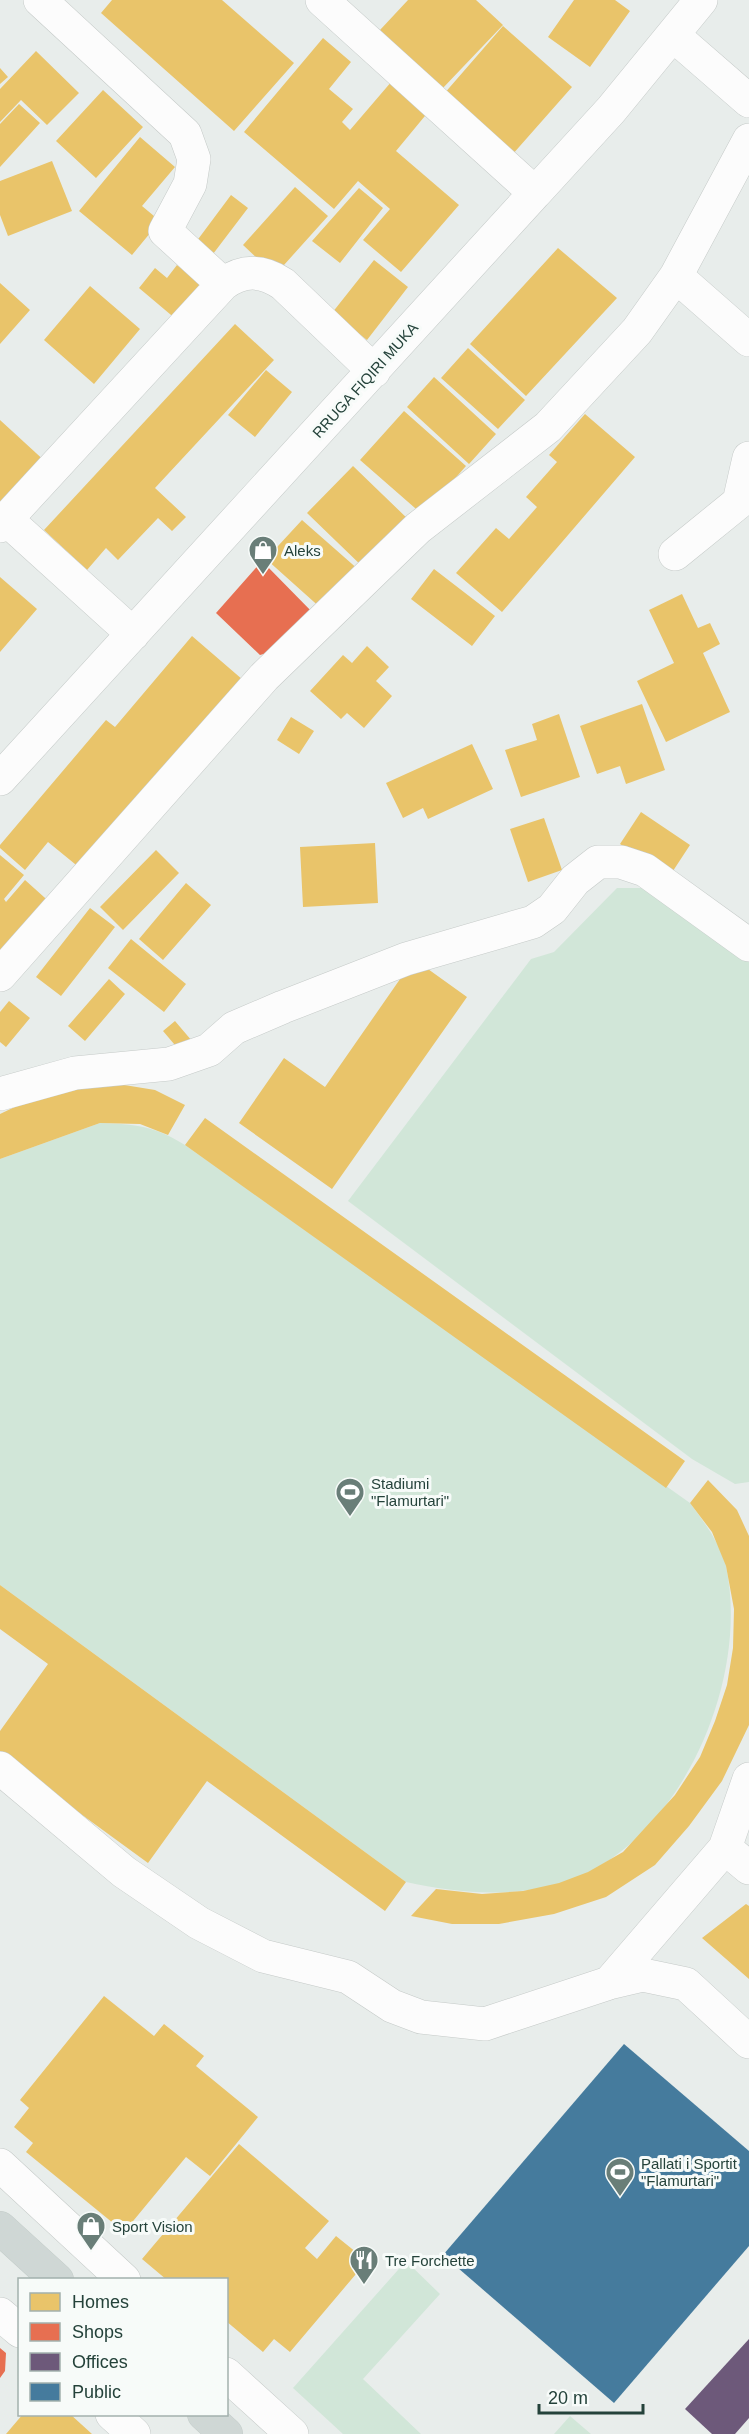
<svg xmlns="http://www.w3.org/2000/svg" width="749" height="2434" font-family="Helvetica,sans-serif">
<rect width="100%" height="100%" fill="#e8edeb"/>
<!-- green -->
<path fill="#d1e6d8" d="M617 888H644L749 954V1482L735 1484 692 1459 348 1201 531 959 554 952Z
M100 1123C135 1124 155 1126 185 1145L690 1503C705 1523 719 1542 726 1566 749 1674 688 1822 589 1872 532 1900 466 1895 406 1882L0 1585V1159Z
M406 2261 440 2294 363 2379 421 2434H343L293 2388Z
M570 2416 591 2434H554Z"/>
<!-- homes -->
<path fill="#e9c46a" d="M112 0H222L294 63 234 131 101 13Z
M408 0H476L503 25 442 89 380 30Z
M574 0H615L630 11 590 67 548 37Z
M503 26 572 87 512 155 443 95Z
M323 38 351 62 329 89 353 109 342 122 350 130 398 74 434 105 396 151 459 205 401 272 363 240 390 209 358 181 334 209 244 132Z
M36 51 79 93 47 125 21 100 0 122V89Z
M0 68 8 77 0 84Z
M103 90 143 127 96 178 56 141Z
M19 104 40 123 0 167V124Z
M140 137 175 167 142 206 160 221 132 255 79 211Z
M52 161 72 211 8 236 0 215V181Z
M295 187 328 216 275 275 243 245Z
M359 188 383 208 340 263 312 241Z
M231 195 248 208 213 254 196 242Z
M558 248 617 298 526 396 470 344Z
M374 260 408 287 367 340 332 313Z
M177 265 204 287 177 320 139 288 155 268 167 278Z
M0 283 30 310 0 344Z
M90 286 140 329 94 384 44 340Z
M235 324 274 360 155 488 186 517 172 531 158 518 118 560 106 548 87 570 44 530Z
M468 348 525 400 498 429 441 378Z
M266 370 292 392 255 437 228 415Z
M434 377 496 434 469 464 407 407Z
M404 411 466 466 423 515 360 460Z
M585 414 635 457 502 612 456 573 496 528 509 539 537 507 526 497 557 462 549 455Z
M0 420 48 464 0 517Z
M353 466 411 522 366 570 307 513Z
M302 520 360 571 323 610 266 559Z
M434 569 495 616 472 646 411 599Z
M0 577 37 609 0 652Z
M682 594 698 628 710 623 720 644 703 653 730 712 666 742 637 681 674 663 649 610Z
M192 636 250 686 86 873 48 842 25 870 0 848V845L106 720 115 727Z
M367 646 389 667 376 681 392 696 364 728 347 713 341 719 310 691 343 655 352 663Z
M642 704 665 770 626 784 620 766 597 774 580 726Z
M559 714 580 777 521 797 505 750 537 740 532 724Z
M291 717 314 731 299 754 277 740Z
M472 744 493 789 428 819 423 808 403 818 386 783Z
M641 812 690 845 669 877 620 844Z
M544 818 562 870 528 882 510 829Z
M375 843 378 903 303 907 300 847Z
M156 850 179 873 123 930 100 907Z
M0 855 24 875 4 899 6 902 25 880 54 906 0 951Z
M186 883 211 905 163 960 139 939Z
M90 908 115 927 61 996 36 977Z
M131 939 186 984 164 1012 108 968Z
M414 959 467 997 332 1189 239 1123 284 1058 325 1087Z
M109 979 125 994 85 1041 68 1026Z
M9 1001 30 1018 6 1047 0 1042V1012Z
M175 1021 192 1041 180 1051 163 1031Z
M112 1083 155 1090 185 1105 168 1135 140 1124 100 1123 0 1159V1114L21 1104 66 1091Z
M205 1118 685 1461 666 1488 185 1145Z
M708 1480 737 1510 749 1536V1725L722 1781 689 1826 655 1865 606 1897 554 1914 499 1924H452L411 1916 436 1889 482 1894 523 1891 559 1883 588 1872 623 1852 675 1795 700 1757 715 1721 727 1685 733 1648 734 1609 726 1566 712 1532 690 1503Z
M0 1585 406 1882 385 1911 207 1781 148 1863 0 1755V1731L48 1664 0 1629Z
M746 1904 749 1906V1979L702 1938Z
M104 1996 154 2036 164 2024 204 2056 196 2066 258 2117 210 2176 186 2157 124 2232 26 2152 33 2143 14 2127 29 2108 20 2100Z
M239 2144 329 2221 305 2248 317 2259 336 2236 367 2261 290 2352 274 2339 263 2352 226 2321V2280H167L142 2259Z
M23 2414H70L92 2434H6Z"/>
<!-- shops -->
<path fill="#e76f51" d="M262 561 317 617 281 649 260 655 216 613Z
M0 2348 6 2353 5 2371 0 2378Z"/>
<!-- offices -->
<path fill="#6d597a" d="M749 2339V2418L735 2434H712L685 2409Z"/>
<!-- public -->
<path fill="#457b9d" d="M624 2044 749 2151V2246L614 2403 443 2255Z"/>
<g fill="none" stroke-linecap="round" stroke-linejoin="round">
<!-- minor casing -->
<g stroke="#c5cac8" stroke-width="34">
<path id="minor" d="M673 35 749 101
M535 193 611 110 701 0
M676 276 749 340
M223 284C244 269 262 270 283 284L374 371
M6 519 133 634
M0 526 223 284 165 231 190 184 194 159 185 134 40 0
M675 554 739 502 749 458
M0 779 535 193 322 0
M0 975 264 677 418 528 548 427 637 331 676 276 749 140
M0 1094 75 1073 169 1064 209 1050 234 1028 283 1007 406 959 533 922 552 909 575 880 598 862H621L645 870 749 945
M0 1768 124 1872 199 1923 263 1956 348 1977 392 2006 421 2017 485 2024 609 1983 643 1975 686 1984 749 2042
M725 1848 749 1779
M609 1983 725 1848 749 1868
M0 2165 124 2280
M0 2314 20 2331
M226 2374 292 2434
M112 2414 134 2434"/>
</g>
<!-- major casing -->
<g stroke="#c3ccc9" stroke-width="34">
<path id="major" d="M0 2228 57 2280
M204 2414 226 2434"/>
</g>
<!-- minor -->
<use href="#minor" stroke="#fcfcfc" stroke-width="33"/>
<!-- major -->
<use href="#major" stroke="#cfd7d5" stroke-width="33"/>
</g>
<!-- icons -->
<defs>
<g id="shop-pin" transform="scale(1.5)"><path d="M0 17L-7.5 6A9.5 9.5 0 1 1 7.5 6Z" fill="#697e78" stroke="#f7fbf9"/><path d="M-5-2.5h2.3a2.7 3.5 0 0 1 5.4 0H5L5.5 6h-11ZM-1.5-2.5h3a1.5 2.3 0 0 0-3 0Z" fill="#fff"/></g>
<g id="stadium-pin" transform="scale(1.5)"><path d="M0 17L-7.5 6A9.5 9.5 0 1 1 7.5 6Z" fill="#697e78" stroke="#f7fbf9"/><path d="M0-5a6.5 5 0 1 0 0 10a6.5 5 0 1 0 0-10ZM-3.5-1.8h7v3.6h-7Z" fill="#fff"/></g>
<g id="restaurant-pin" transform="scale(1.5)"><path d="M0 17L-7.5 6A9.5 9.5 0 1 1 7.5 6Z" fill="#697e78" stroke="#f7fbf9"/><path d="M-5-6h1v4h1v-4h1v4h1v-4h1v5L-1.5 .5V6h-2V.5L-5-1ZM5-6V6H3V1.5H1.5Q1.5-4 5-6Z" fill="#fff"/></g>
</defs>
<g fill-rule="evenodd">
<use href="#shop-pin" x="263" y="550"/>
<use href="#stadium-pin" x="350" y="1492"/>
<use href="#stadium-pin" x="620" y="2172"/>
<use href="#shop-pin" x="91" y="2226"/>
<use href="#restaurant-pin" x="364" y="2260"/>
</g>
<g text-anchor="middle" dominant-baseline="central" stroke-width="6" stroke-linejoin="round" paint-order="stroke">
<!-- street labels -->
<g font-size="15" fill="#24423a" stroke="#f7fbf9">
<text transform="translate(365 380) rotate(-48)">RRUGA FIQIRI MUKA</text>
</g>
<!-- poi labels -->
<g font-size="15" fill="#24423a" stroke="#f7fbf9" text-anchor="start">
<text x="284" y="550">Aleks</text>
<text x="371" y="1483">Stadiumi<tspan x="371" dy="17">"Flamurtari"</tspan></text>
<text x="641" y="2163">Pallati i Sportit<tspan x="641" dy="17">"Flamurtari"</tspan></text>
<text x="112" y="2226">Sport Vision</text>
<text x="385" y="2260">Tre Forchette</text>
</g>
</g>
<!-- legend -->
<rect x="18" y="2278" width="210" height="138" fill="#f7fbf9" stroke="#a3b1ad" stroke-width="1.5"/>
<rect x="30" y="2293" width="30" height="18" fill="#e9c46a" stroke="#a3b1ad" stroke-width="1.5"/>
<text x="72" y="2308" font-size="18" fill="#24423a">Homes</text>
<rect x="30" y="2323" width="30" height="18" fill="#e76f51" stroke="#a3b1ad" stroke-width="1.5"/>
<text x="72" y="2338" font-size="18" fill="#24423a">Shops</text>
<rect x="30" y="2353" width="30" height="18" fill="#6d597a" stroke="#a3b1ad" stroke-width="1.5"/>
<text x="72" y="2368" font-size="18" fill="#24423a">Offices</text>
<rect x="30" y="2383" width="30" height="18" fill="#457b9d" stroke="#a3b1ad" stroke-width="1.5"/>
<text x="72" y="2398" font-size="18" fill="#24423a">Public</text>
<!-- scale -->
<path d="M539 2404v9h104v-9" fill="none" stroke="#24423a" stroke-width="3"/>
<text x="548" y="2404" font-size="18" fill="#24423a" stroke="#f7fbf9" stroke-width="4.5" paint-order="stroke">20 m</text>
</svg>
